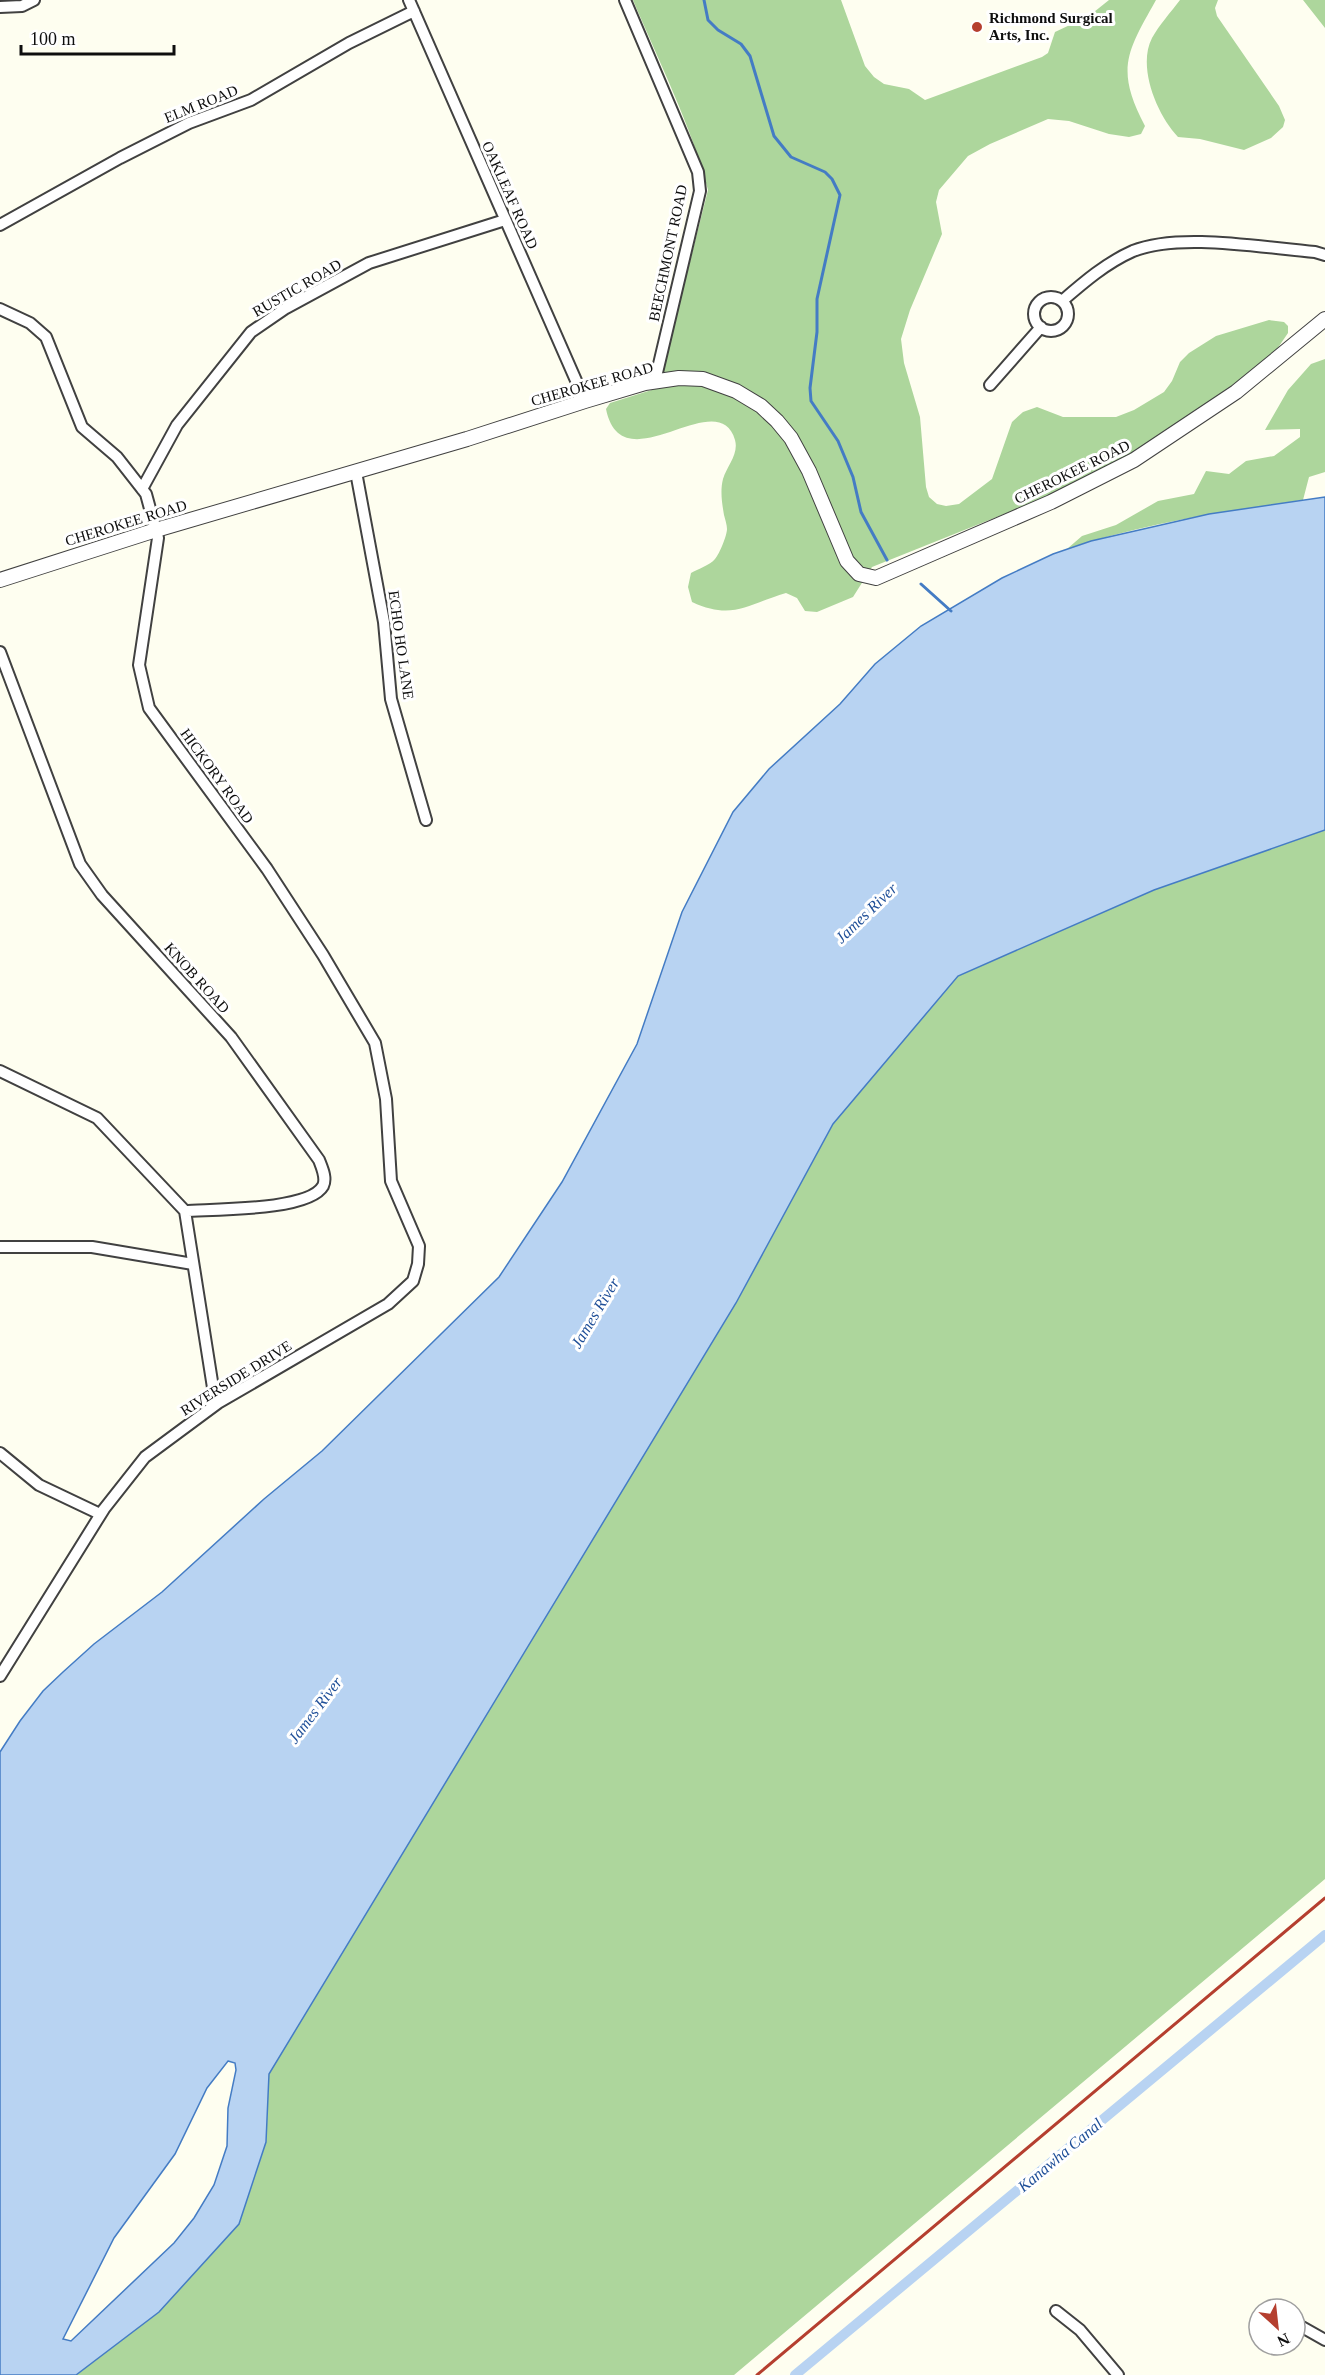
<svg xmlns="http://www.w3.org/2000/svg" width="1325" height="2375" font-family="Georgia,serif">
<rect width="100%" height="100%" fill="#fefef0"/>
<!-- forest -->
<path fill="#add69c" d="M633 0H841L865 66 874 77 884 84 909 89 925 100 1042 57 1048 53 1055 32 1089 16 1109 0H1156C1127 52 1115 69 1145 126L1141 134 1129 137 1109 134 1069 121 1048 119 990 144 968 156 939 190 936 202 942 234 910 310 901 339 904 363 920 417 926 487 929 497 937 504 946 506 959 504 992 479 1012 422 1023 412 1037 407 1063 417H1116L1134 410 1164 392 1172 381 1180 362 1189 353 1216 336 1269 320 1284 322 1288 326V333L1275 352 1223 393 1166 433 1113 464 1052 495 872 567 853 597 817 612 805 611 797 598 786 593C748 604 733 621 692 602L688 587 691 573C698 569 710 565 715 559 720 553 727 535 727 529 727 525 725 519 724 515 722 503 720 491 723 479 727 466 739 454 735 440 718 382 622 487 606 409L610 403 658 388 708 190C691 125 659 62 633 0Z
M1180 0H1218L1215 8 1217 16 1279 106 1285 120 1283 127 1271 138 1244 150 1200 139 1178 137C1157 115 1137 67 1152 38 1159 25 1171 12 1180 0Z
M1303 0H1325V28Z
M1325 359V472L1309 477 1303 500C1224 512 1143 523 1067 549L1082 536 1116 525 1158 501 1194 494 1206 471 1229 474 1246 461 1274 456 1300 437V429L1265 430 1288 390 1311 364Z
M1325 830V1879L734 2375H76L159 2312 266 2142 269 2074 736 1303 833 1124 958 976 1154 890Z"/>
<!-- water -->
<path fill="#b8d3f2" stroke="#447cc4" stroke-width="1.5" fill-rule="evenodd" d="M1325 497V830L1154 890 958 976 833 1124 736 1303 269 2074 266 2142 239 2224 159 2312 76 2375H0V1752L20 1721 43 1691 63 1672 94 1644 162 1592 264 1499 322 1451 499 1277 562 1182 637 1044 682 912 733 812 769 769 840 704 875 664 921 626 1002 578 1053 554 1091 541 1209 514ZM228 2061 235 2063 236 2070 228 2108 227 2146 214 2185 194 2218 174 2243 71 2341 63 2339 114 2238 175 2154 207 2088Z"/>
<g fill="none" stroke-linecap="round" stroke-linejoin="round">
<!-- stream -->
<path stroke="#447cc4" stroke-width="3" d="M704 0 708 20 718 30 741 44 750 56 774 136 791 157 825 172 832 179 840 195 817 299V332L810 388 811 401 838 441 853 477 861 512 887 560
M921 584 951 611"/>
<!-- canal -->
<path stroke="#b8d3f2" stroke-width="10" d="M795 2375 1325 1935"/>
<!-- minor casing -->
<g stroke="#414141" stroke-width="14">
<path id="minor" d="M409 0 585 401
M625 0 698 172 700 191 655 381
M0 7 22 6 34 0
M0 225 120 158 189 123 251 100 349 43 414 11
M1034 314a17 17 0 1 1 34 0a17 17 0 1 1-34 0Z
M1062 301C1084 282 1106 263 1133 251 1180 232 1264 248 1315 252L1325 255
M0 309 30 323 46 337 82 427 117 457 146 494 158 538 139 665 149 708 267 869 323 955 375 1043 386 1099 391 1181 419 1246 418 1264 413 1281 388 1304 218 1403 145 1457 104 1509 0 1676
M990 385 1041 327
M356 472 384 622 391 699 426 820
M142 489 177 425 251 332 286 308 369 263 505 220
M0 652 80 864 102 895 231 1037 319 1160C322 1168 327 1178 323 1186 309 1211 213 1209 185 1211
M0 1071 97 1118 185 1211 214 1394 218 1403
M0 1247H92L193 1264
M0 1453 39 1485 100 1514
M1056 2311 1080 2330 1118 2375
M1295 2323 1325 2340"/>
</g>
<!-- tertiary casing -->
<g stroke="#414141" stroke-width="16">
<path id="tertiary" d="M0 580 156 530 467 439 585 401 645 383 679 378 703 379 736 391 761 406 777 421 791 438 809 471 847 561 859 574 876 578 1051 502 1134 460 1236 392 1325 319"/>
</g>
<!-- minor -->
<use href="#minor" stroke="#fff" stroke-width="10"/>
<!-- tertiary -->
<use href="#tertiary" stroke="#fff" stroke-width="14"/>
<!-- rail -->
<path stroke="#b53f2f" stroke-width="3" d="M757 2375 1325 1898"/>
</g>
<!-- markers -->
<circle fill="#b53f2f" stroke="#fff" stroke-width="2" cx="977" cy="27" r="6"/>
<g text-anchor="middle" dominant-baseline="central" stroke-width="6" stroke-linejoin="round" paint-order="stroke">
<!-- poi labels -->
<g font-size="15" font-weight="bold" fill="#0e0e0e" stroke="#fff" text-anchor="start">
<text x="989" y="18">Richmond Surgical<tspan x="989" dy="17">Arts, Inc.</tspan></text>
</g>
<!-- street labels -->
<g font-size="15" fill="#0e0e0e" stroke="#fff">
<text transform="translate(201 104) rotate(-22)">ELM ROAD</text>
<text transform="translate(510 195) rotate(66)">OAKLEAF ROAD</text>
<text transform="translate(668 253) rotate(-78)">BEECHMONT ROAD</text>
<text transform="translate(297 288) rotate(-30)">RUSTIC ROAD</text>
<text transform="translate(592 384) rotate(-16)">CHEROKEE ROAD</text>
<text transform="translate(1072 472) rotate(-26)">CHEROKEE ROAD</text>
<text transform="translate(126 523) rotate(-17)">CHEROKEE ROAD</text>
<text transform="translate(401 645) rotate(82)">ECHO HO LANE</text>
<text transform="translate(217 776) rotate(54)">HICKORY ROAD</text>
<text transform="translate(197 978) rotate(48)">KNOB ROAD</text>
<text transform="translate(236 1378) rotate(-32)">RIVERSIDE DRIVE</text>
</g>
<!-- water labels -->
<g font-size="16" font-style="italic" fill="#1f4f98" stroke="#fff">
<text transform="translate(866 913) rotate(-44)">James River</text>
<text transform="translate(595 1313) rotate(-59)">James River</text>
<text transform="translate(315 1710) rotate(-53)">James River</text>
<text transform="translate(1060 2155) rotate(-40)">Kanawha Canal</text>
</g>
</g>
<!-- north arrow -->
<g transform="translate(1277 2327) rotate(153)"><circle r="28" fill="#ffffff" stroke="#9f9f9f" stroke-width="1.5"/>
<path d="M0-4.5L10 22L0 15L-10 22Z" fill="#b53f2f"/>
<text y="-9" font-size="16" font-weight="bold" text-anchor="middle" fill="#0e0e0e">N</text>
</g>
<!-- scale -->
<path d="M21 45v9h153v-9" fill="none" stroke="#0e0e0e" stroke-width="3"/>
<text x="30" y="45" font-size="18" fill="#0e0e0e" stroke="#ffffff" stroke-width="4.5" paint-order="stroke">100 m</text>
</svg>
